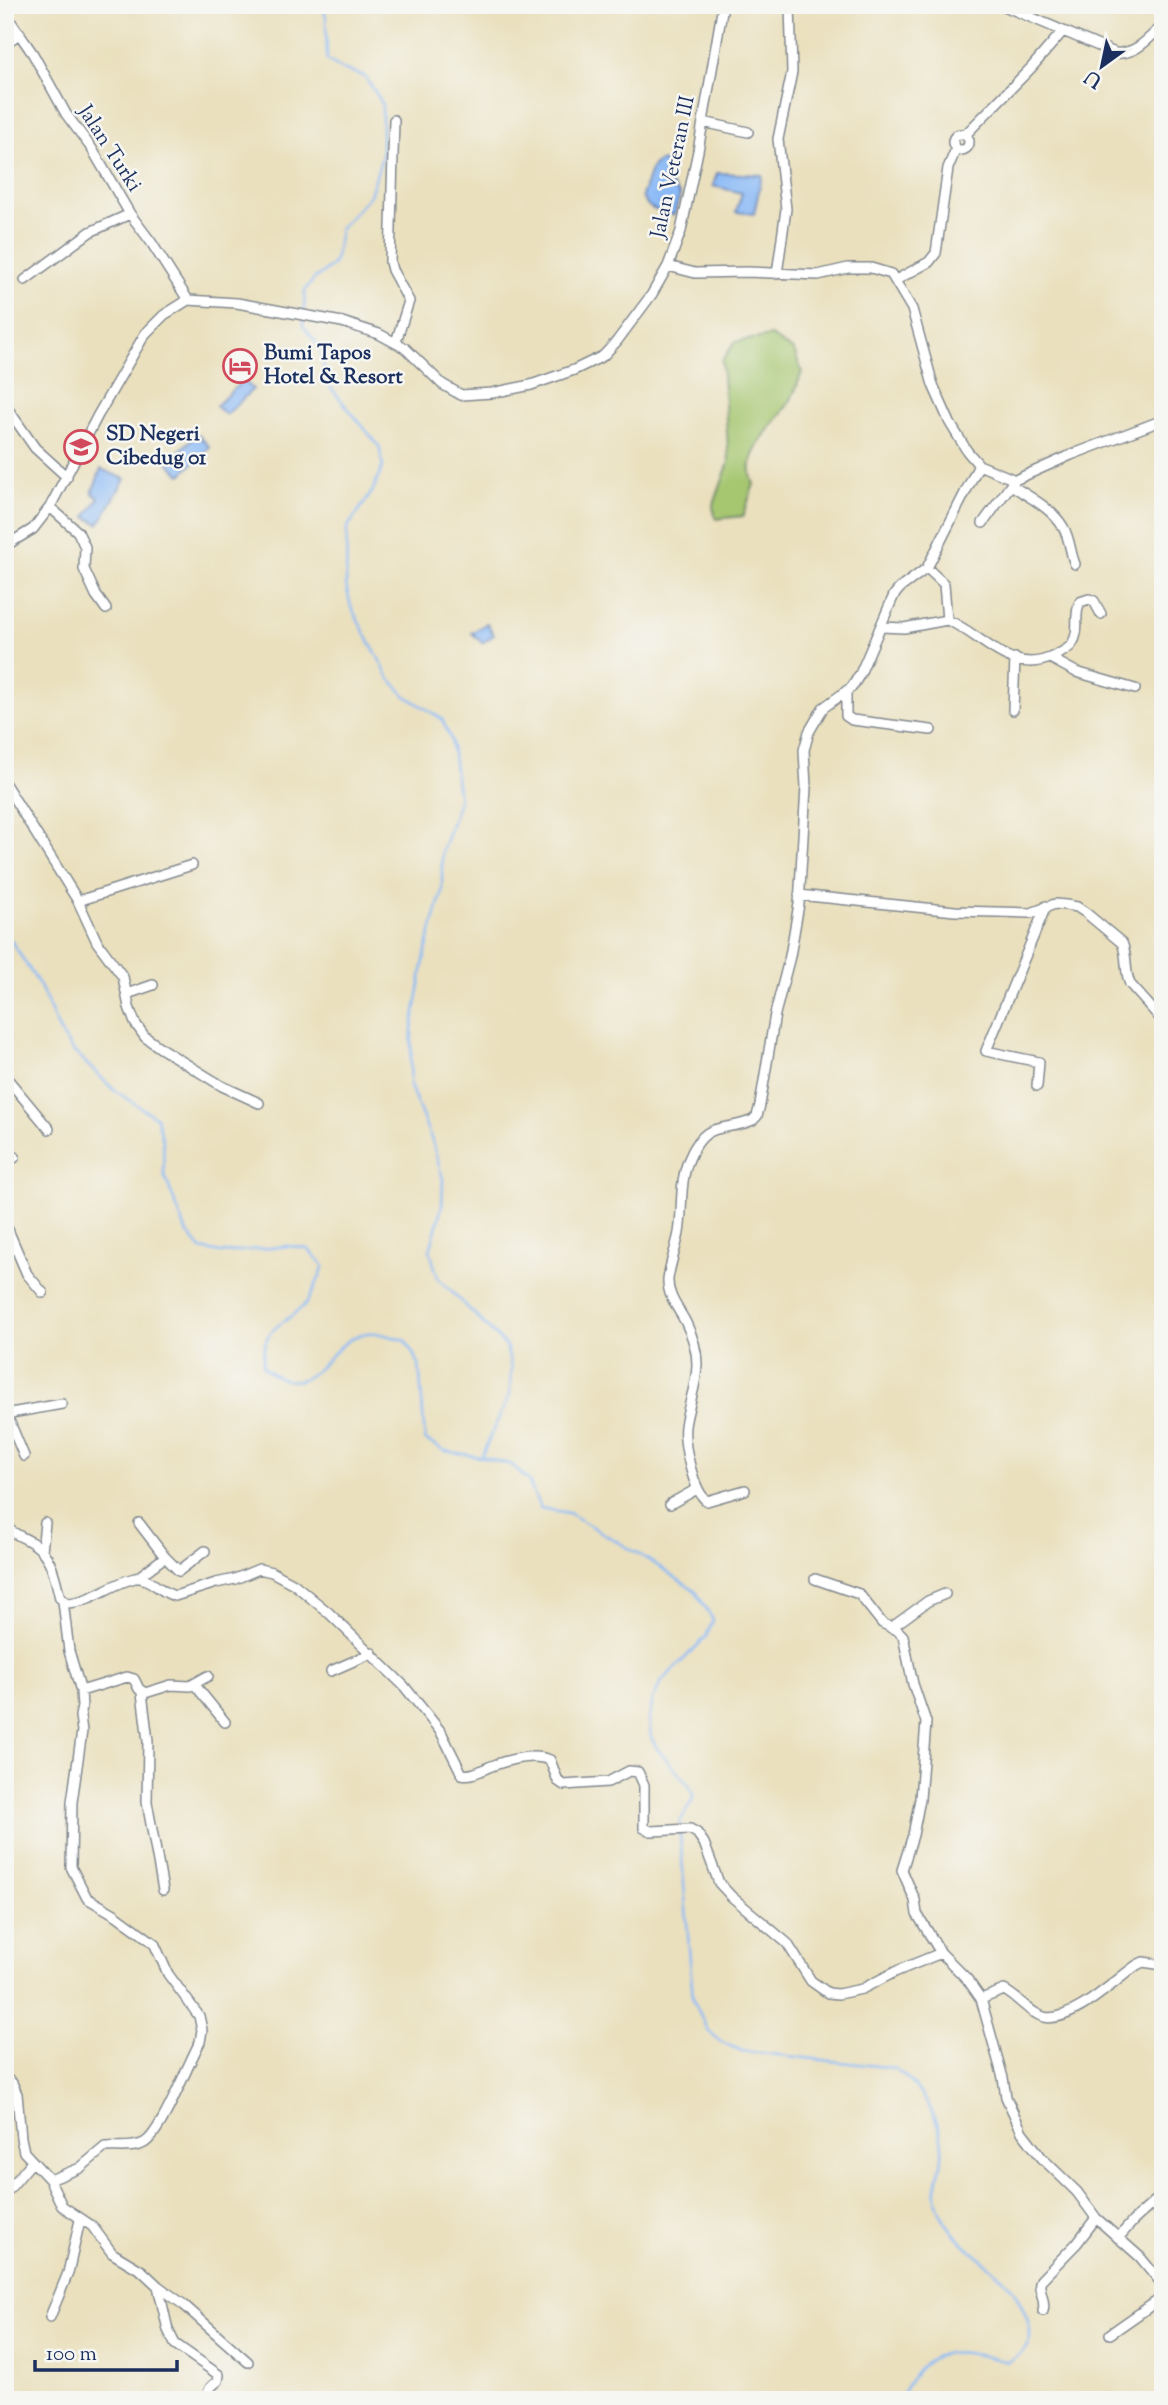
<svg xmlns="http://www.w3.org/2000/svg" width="1168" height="2405" font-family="'Sorts Mill Goudy',serif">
<rect width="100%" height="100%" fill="#f6f6f2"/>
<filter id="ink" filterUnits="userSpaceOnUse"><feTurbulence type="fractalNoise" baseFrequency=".0143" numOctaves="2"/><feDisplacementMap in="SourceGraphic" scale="14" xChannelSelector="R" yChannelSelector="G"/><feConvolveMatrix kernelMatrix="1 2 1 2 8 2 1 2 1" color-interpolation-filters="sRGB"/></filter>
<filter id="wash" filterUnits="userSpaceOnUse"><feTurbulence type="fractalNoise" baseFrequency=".00686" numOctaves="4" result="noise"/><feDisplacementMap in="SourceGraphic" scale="28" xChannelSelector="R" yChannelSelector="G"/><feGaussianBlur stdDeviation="1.57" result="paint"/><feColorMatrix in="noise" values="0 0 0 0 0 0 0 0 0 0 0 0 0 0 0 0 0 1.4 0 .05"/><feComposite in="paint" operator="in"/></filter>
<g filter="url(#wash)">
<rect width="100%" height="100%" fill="#eae0bd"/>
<!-- green -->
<path fill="#a6c66f" stroke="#607a66" stroke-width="2" d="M771 336 794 351 802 372C798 382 795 393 789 403 773 427 740 454 754 484L743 516 716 519 713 507 729 462 722 361 735 342Z"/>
<!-- water -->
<path fill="#8bbaf6" stroke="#5374aa" stroke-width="2" d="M660 161 667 163 671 175 669 177 671 185 680 195 674 215C661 212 646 210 642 196L652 167Z
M717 173 762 175 754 214 736 212 742 193 713 186Z
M243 380 253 389 226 415 216 406Z
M197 434 210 447 181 475 168 462Z
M101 469 125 479 99 524 86 517 99 498 92 493Z
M487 623 494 635 482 643 472 633Z"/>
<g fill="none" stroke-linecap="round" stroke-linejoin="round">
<!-- stream -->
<path stroke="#8bbaf6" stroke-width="2.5" d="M322 5 326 17 327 60 342 69 364 76 376 93 382 104V157L370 195 340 229 336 257 332 266 315 278 305 290 303 326 320 347 327 383 379 446 383 466 372 492 347 528 346 585 351 607 389 678 406 696 442 719 451 740 459 800 442 852V891L425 955 412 1029 410 1086 432 1141 443 1179 442 1206 430 1251 438 1278 506 1346 511 1367 510 1394 481 1457
M5 931 40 986 59 1030 71 1049 114 1090 157 1118 163 1142 164 1174 186 1231 201 1249 221 1253 289 1246 308 1249 324 1266C319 1277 314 1292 307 1302 284 1329 261 1321 263 1367 314 1410 324 1340 367 1333 378 1331 394 1338 405 1340L419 1364 425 1440 445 1451 481 1457 512 1465 528 1480 540 1508 569 1513 660 1567 696 1592 713 1620 706 1637 662 1681 653 1699 649 1719 651 1737 658 1750 688 1784 693 1794 692 1801 680 1822V1826
M680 1833 693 1999 708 2031 722 2042 742 2051 894 2068C921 2086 945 2123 942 2157 940 2177 931 2190 939 2209 951 2242 989 2261 1011 2287 1015 2292 1018 2299 1021 2305 1034 2330 1036 2348 1008 2362 952 2348 928 2342 899 2400"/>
</g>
</g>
<g filter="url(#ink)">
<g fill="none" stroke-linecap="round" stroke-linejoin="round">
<!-- street casing -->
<g stroke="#82888e" stroke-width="12">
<path id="street" d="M1002 5 1115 53C1136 55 1149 38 1163 25
M5 13 33 54 66 114 92 149 130 214 151 242 188 300
M5 44 20 33
M394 120 390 262 392 270 409 301 396 342
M703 122 748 132
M953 142a8 8 0 1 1 16 0a8 8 0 1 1-16 0Z
M965 135 1031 68 1063 31
M668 266 695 273 747 272 818 275 848 268H871L891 274 912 309 933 385 950 423 967 451 979 465 1015 480 1071 455 1163 420
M777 274 786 209 778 139 792 72 790 5
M25 280 90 232 130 214
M896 280 929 262 936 253 948 168 956 149
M5 405 35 448 67 477
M1011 485C1028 496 1053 509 1063 527 1070 538 1070 553 1075 564
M50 507 78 532 85 547 84 569 96 595 106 609
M983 523 1013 482
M5 546 33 529 50 507 98 415 145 334 164 315 188 300 237 303 342 322 379 334 405 348 442 384 461 395 492 393 531 385 574 370 603 356 617 341 652 294 668 266 681 231 698 151 723 5
M927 568 944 584 947 620C981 633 1011 678 1054 656 1060 653 1068 650 1072 644 1081 630 1073 616 1080 602L1089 599 1094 601 1101 614
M881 627 904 628 947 620
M1050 658 1076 672 1135 689
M846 691V716L852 720 931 730
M1013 710 1015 658
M5 784 78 901 97 942 123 977 129 1007 135 1023 145 1037 162 1049 222 1086 259 1103
M799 895 955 911 1031 913 1055 904 1066 905 1077 907 1086 913 1122 943C1128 956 1124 971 1130 984L1163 1021
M78 901 192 865
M127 994 153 985
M5 1076 49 1129
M1037 1086 1039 1062 986 1051 1046 906
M5 1164 15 1157
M5 1223 27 1274 43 1293
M6 1413 24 1456
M5 1414 62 1404
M745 1490 707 1501C693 1491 683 1443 685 1426 688 1405 697 1385 697 1364 697 1350 692 1335 686 1323 679 1309 667 1296 668 1279 670 1264 676 1248 679 1233 683 1209 679 1182 689 1159 706 1118 724 1133 753 1120L757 1116 760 1105 775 1014 790 956 799 904 806 787 804 750 809 732 823 708 852 687 860 674 894 595 900 588 927 568 979 465
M670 1504 697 1489
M5 1526C14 1535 24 1537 34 1544 52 1556 55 1578 60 1598L67 1603C92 1602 112 1583 135 1578 149 1576 161 1593 175 1596L216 1583 235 1579 259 1569 272 1572 294 1584 329 1613 404 1686 441 1732 462 1774C472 1776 480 1771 489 1767 507 1760 533 1753 550 1760L558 1781 564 1785 608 1782 629 1771 638 1772 644 1785V1828L651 1831 690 1829 697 1833 704 1843 719 1883 732 1897 787 1943 811 1981 828 1993 838 1994 862 1989 897 1971 941 1953
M42 1551 45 1523
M165 1557 179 1571 205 1551
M137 1578 165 1557 139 1523
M815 1579 859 1594 882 1623 898 1631 903 1636 913 1684 926 1722 920 1799 913 1835 902 1870 915 1900 917 1914 941 1953 967 1979 981 1999 1003 2078 1006 2097 1022 2132 1042 2158 1077 2192 1096 2218 1140 2257 1163 2285
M891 1628 928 1601 945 1594
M331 1671 372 1653
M195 1685 225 1722
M81 1691 127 1677 134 1679 139 1689 145 1693 171 1685 190 1686 208 1676
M142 1693 148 1741 147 1802 163 1890
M981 1999 1004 1990C1018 1997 1029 2013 1044 2017 1071 2024 1116 1979 1137 1965L1143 1962 1163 1965
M5 2078 12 2083 17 2094 21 2138 24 2152 50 2180 62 2206 92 2226 112 2253 142 2271 158 2286 168 2330 175 2344 219 2375 218 2381C210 2387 206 2390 210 2400
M50 2180 80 2168 105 2147C117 2146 133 2149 144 2143 162 2133 188 2063 200 2042L202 2030 199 2016 168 1974 154 1943 116 1915 87 1898 71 1867 72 1802 82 1731 80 1716 82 1707 81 1691 69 1651 63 1601
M5 2194 32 2162
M1118 2238 1134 2220 1163 2194
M158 2286 184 2305 248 2362
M1043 2311C1047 2298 1036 2289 1041 2280L1077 2243 1096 2218
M50 2317 68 2273 80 2220
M1110 2334 1163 2297"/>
</g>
<!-- street -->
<use href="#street" stroke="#fff" stroke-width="9"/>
</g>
</g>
<!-- icons -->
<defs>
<g id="hotel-ring" transform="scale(1.75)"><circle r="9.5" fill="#f6f6f2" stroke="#d1495b" stroke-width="1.5"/><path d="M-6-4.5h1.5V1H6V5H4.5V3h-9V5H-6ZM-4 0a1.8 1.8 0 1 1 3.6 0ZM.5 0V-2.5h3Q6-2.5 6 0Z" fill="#d1495b"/></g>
<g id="school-ring" transform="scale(1.75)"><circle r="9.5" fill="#f6f6f2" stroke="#d1495b" stroke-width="1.5"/><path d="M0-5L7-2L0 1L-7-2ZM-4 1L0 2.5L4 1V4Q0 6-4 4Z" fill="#d1495b"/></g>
</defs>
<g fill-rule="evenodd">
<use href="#hotel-ring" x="240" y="366"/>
<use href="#school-ring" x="81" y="447"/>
</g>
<g text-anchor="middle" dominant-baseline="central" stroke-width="5" stroke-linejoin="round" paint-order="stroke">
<!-- street labels -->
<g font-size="21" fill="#1b2f5e" stroke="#f6f6f2">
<text transform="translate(109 149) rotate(57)">Jalan Turki</text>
<text transform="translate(674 167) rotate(-78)">Jalan Veteran III</text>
</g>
<!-- poi labels -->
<g font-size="21" font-weight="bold" fill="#1b2f5e" stroke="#f6f6f2" text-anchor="start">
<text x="264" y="354">Bumi Tapos<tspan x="264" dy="24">Hotel &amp; Resort</tspan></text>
<text x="106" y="435">SD Negeri<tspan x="106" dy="24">Cibedug 01</tspan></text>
</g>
</g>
<!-- margin -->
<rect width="1168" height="2405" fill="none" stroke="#f6f6f2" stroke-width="28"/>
<!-- north arrow -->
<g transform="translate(1102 66) rotate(213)" stroke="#f6f6f2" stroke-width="5" paint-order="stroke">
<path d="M0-5L12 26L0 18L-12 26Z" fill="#1b2f5e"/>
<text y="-10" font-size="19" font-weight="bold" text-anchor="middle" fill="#1b2f5e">U</text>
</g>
<!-- scale -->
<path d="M35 2360v10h142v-10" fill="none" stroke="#1b2f5e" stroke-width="3.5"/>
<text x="46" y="2360" font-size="21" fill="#1b2f5e" stroke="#f6f6f2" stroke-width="5" paint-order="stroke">100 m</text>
</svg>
